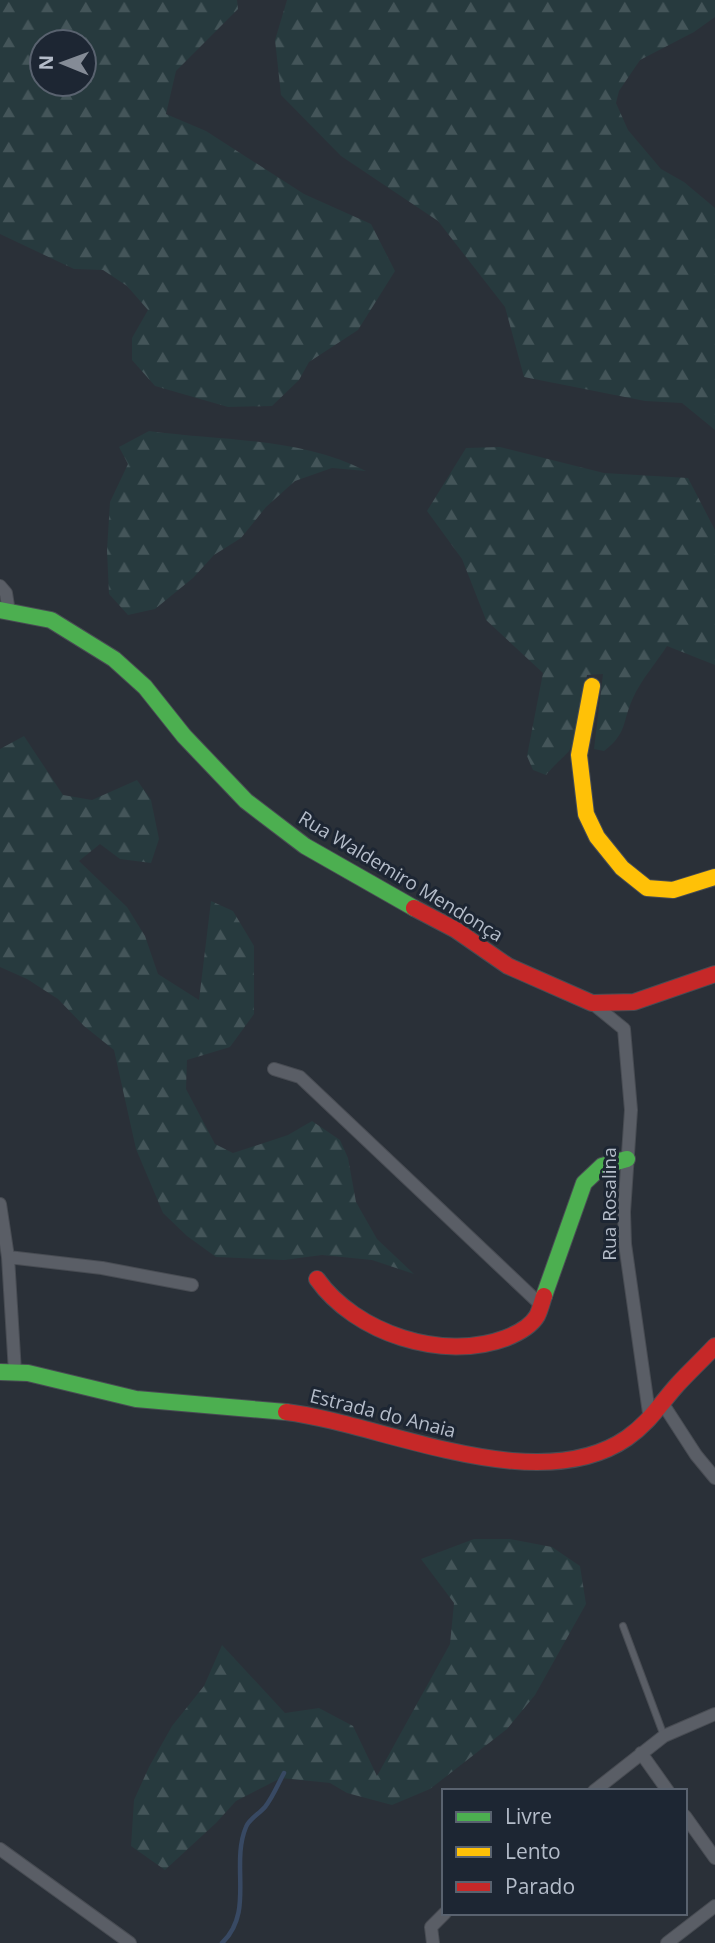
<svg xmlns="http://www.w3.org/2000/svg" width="715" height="1943" font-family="'Open Sans',sans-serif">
<defs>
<pattern id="forest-firs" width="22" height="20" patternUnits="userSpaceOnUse" patternTransform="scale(1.75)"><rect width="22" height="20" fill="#273a3e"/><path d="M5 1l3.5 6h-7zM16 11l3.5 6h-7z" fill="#445559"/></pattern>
</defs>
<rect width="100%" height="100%" fill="#2a3038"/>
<!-- forest -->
<path fill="url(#forest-firs)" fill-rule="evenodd" d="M0 0H237L238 9 176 71 166 114 206 131 304 194 371 224 395 271 358 330 309 362 299 380 272 406 228 407 155 386 132 360V338L148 310 127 286 103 270 74 269 0 234ZM84 42V84H42V42Z
M287 0H715V17L694 32 640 60 619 91 616 103 628 130 661 169 684 182 715 208V430L682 403 645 401 524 377 505 307 438 221 341 156 281 95 275 40Z
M149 431C222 441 298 437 366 471L332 468 295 481 266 507 241 538 214 555 193 578 155 609 128 615 109 594 107 550 110 502 128 464 119 447Z
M500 447 604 473 688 478 715 530V665L667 646C656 663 641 680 633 698 622 721 628 733 604 751L594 749 603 674 587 675C582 699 581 730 569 751 565 756 552 767 546 775L533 770 527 756 543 673 486 620 462 559 427 511 466 448Z
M24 736 63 795 92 800 137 780 151 800 159 839 151 863 120 859 100 844 79 861 127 907 145 936 158 974 199 1000 211 901 233 911 254 946V1014L230 1047 187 1060 186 1089 215 1144 233 1153 288 1135 312 1121 340 1140 348 1158 356 1202 377 1239 414 1274 372 1260 322 1255 284 1260 216 1257 187 1236 163 1213 136 1149 114 1050 84 1026 58 999 27 979 0 967V749Z
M474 1539H510L552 1547 580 1566 586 1604 535 1695 507 1729 430 1789 392 1805 347 1793 330 1783 281 1778 236 1801 216 1823 165 1870 131 1846 134 1800 149 1767 172 1726 204 1686 222 1645 285 1713 319 1708 353 1726 377 1776 450 1644 454 1603 421 1559Z"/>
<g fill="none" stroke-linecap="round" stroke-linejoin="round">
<!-- stream -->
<path stroke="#384963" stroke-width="4.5" d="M222 1943C255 1912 230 1865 246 1827 249 1819 259 1814 265 1807 273 1797 278 1784 284 1773"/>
<!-- lane casing -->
<g stroke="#484c53" stroke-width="8">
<path id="lane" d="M623 1626 664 1736"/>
</g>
<!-- street casing -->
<g stroke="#484c53" stroke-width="14">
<path id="street" d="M0 586 6 593 9 612
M592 1003 624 1029 631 1110 624 1212 625 1244 650 1420
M274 1069 300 1077 542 1306
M0 1204 8 1257 15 1372
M8 1257 102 1268 192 1285
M663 1404 696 1455 715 1478
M641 1753 668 1791
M594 1791 664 1736 715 1714
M685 1816 715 1858
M0 1849 130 1943
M433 1943 431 1927 445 1913
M667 1943 715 1906"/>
</g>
<!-- fast casing -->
<g stroke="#484c53" stroke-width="18">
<path id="fast" d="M0 610 51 620 114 659 145 687 184 736 246 801 305 846 414 908
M544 1296 584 1183 602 1166 627 1159
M0 1372 28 1373 136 1399 286 1412"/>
</g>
<!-- slow casing -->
<g stroke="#484c53" stroke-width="18">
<path id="slow" d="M592 686 579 755 586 814 597 837 622 868 647 888 673 890 715 877"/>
</g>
<!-- jam casing -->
<g stroke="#484c53" stroke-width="18">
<path id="jam" d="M414 908 456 930 508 966 592 1003 634 1002 715 974
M317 1279C355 1333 443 1362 506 1338 516 1334 531 1326 537 1316 540 1310 542 1302 544 1296
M286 1412C383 1424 537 1500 627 1438 650 1422 660 1404 678 1384 690 1371 703 1359 715 1346"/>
</g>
<!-- lane -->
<use href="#lane" stroke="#5a5e66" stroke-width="6"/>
<!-- street -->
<use href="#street" stroke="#5a5e66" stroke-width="12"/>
<!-- fast -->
<use href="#fast" stroke="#4caf50" stroke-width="16"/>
<!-- slow -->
<use href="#slow" stroke="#ffc107" stroke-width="16"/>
<!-- jam -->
<use href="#jam" stroke="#c62828" stroke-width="16"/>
</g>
<g text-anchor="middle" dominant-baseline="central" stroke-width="6" stroke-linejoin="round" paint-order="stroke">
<!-- street labels -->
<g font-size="19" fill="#b4bcc9" stroke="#1d2633">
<text transform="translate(401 876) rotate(31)">Rua Waldemiro Mendonça</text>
<text transform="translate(609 1204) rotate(-90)">Rua Rosalina</text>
<text transform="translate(383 1413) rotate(14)">Estrada do Anaia</text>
</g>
</g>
<!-- legend -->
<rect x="442" y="1789" width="245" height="126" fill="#1d2633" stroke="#59626f" stroke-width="2"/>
<rect x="456" y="1812" width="35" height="10" fill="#4caf50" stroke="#59626f" stroke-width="2"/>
<text x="505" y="1824" font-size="21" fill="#b4bcc9">Livre</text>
<rect x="456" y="1847" width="35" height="10" fill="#ffc107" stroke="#59626f" stroke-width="2"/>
<text x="505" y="1859" font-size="21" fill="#b4bcc9">Lento</text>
<rect x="456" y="1882" width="35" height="10" fill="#c62828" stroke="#59626f" stroke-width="2"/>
<text x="505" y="1894" font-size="21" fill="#b4bcc9">Parado</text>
<!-- north arrow -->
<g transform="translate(63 63) rotate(271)"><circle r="33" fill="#1d2633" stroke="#59626f" stroke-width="2"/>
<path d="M0-5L12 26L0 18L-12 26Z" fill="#848b96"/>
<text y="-10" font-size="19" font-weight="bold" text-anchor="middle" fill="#b4bcc9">N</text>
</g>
</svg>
